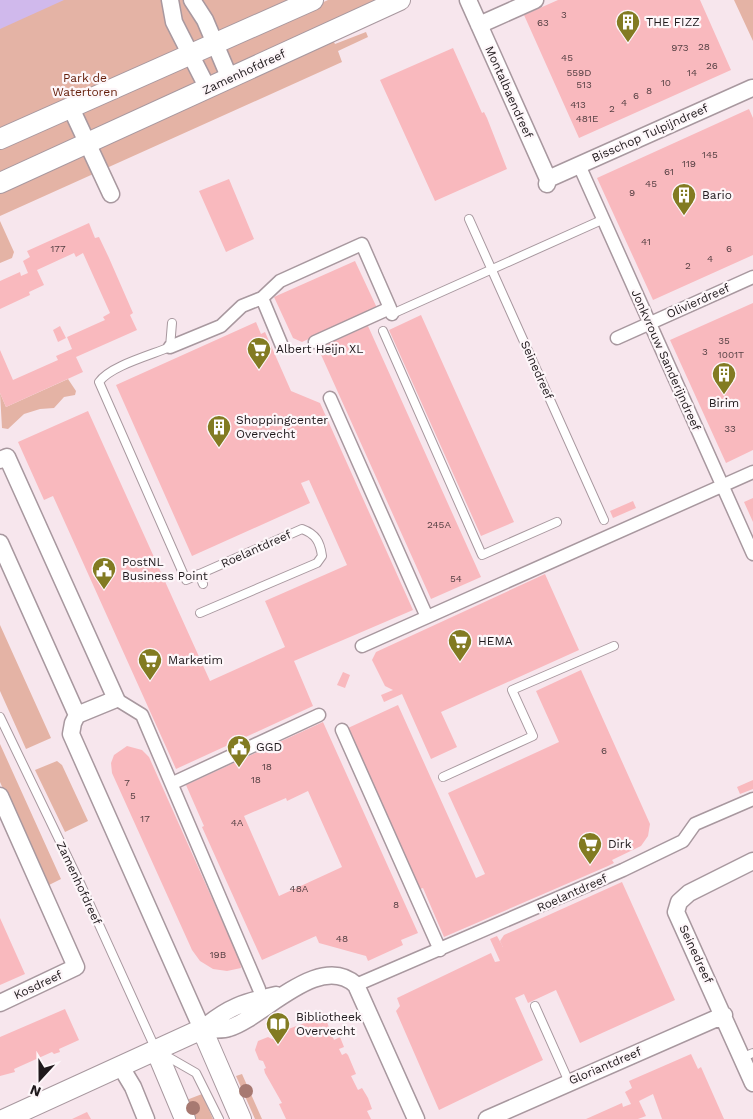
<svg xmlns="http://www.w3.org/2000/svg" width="753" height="1119" font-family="'Work Sans',sans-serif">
<rect width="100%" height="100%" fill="#f7e6ed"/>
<!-- green -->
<path fill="#e4b3a5" d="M0 0H315L317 5 328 0H395L328 30 335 44 366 32 368 37 338 51 342 62 0 216Z
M734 0H753V41Z
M0 221 14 252 12 258 0 263Z
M68 379 76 391 75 395 64 397 54 408 40 409 24 414 8 429 2 428 0 393 6 407Z
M0 625 51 738 26 749 0 691Z
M0 744 61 879 47 886 0 782Z
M57 761 62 765 88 821 65 832 35 770Z
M242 1074 262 1119H255L236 1076Z
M202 1094 213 1119H192L184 1101Z"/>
<!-- water -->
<path fill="#d0b9ec" d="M0 0H64L0 29Z"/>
<!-- building -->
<path fill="#f9b9be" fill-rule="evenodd" d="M558 0H700L731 70 579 138 524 15Z
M453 48 482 113 484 112 487 118 507 169 435 201 380 80Z
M749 109 753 118V255L653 300 597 178Z
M229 179 254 239 226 252 199 191Z
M89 223 95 238 99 237 109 258 133 313 130 315 137 330 76 357 83 372 6 407 0 393V350L13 380 58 360 56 356 72 349 67 337 105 320 103 317 110 313 83 253 76 257 74 253 37 270 44 285 29 292 30 295 0 309V281L20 272 21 276 28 273 23 261 30 257 27 251Z
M355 261 377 308 302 342 293 338 274 297Z
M753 303V450L726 463 670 340Z
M421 315 514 522 481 536 389 330Z
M256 322 261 334 265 332 291 391 320 403 413 610 294 661 313 706 176 769 53 496 44 500 18 442 88 411 210 681 285 647 265 601 347 565 309 480 301 483 310 503 192 556 116 385Z
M60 326 66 338 58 342 53 330Z
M368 326 481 577 431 599 318 348Z
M753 498V522L744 502Z
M633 501 636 508 613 518 610 511Z
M545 574 579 650 441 712 457 747 431 759 402 694 384 702 381 695 393 690 385 686 372 660 376 652Z
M581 670 650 824 648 836 641 846 612 860 614 863 608 866 444 937 423 888 420 889 348 728 398 705 476 878 485 874 448 793 559 742 536 691Z
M343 672 350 675 345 688 337 685Z
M323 722 418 933 401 940 403 945 368 961 366 956 319 943 316 936 262 960 202 827 204 826 186 785ZM308 791 342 867 279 896 244 816 286 798 287 801Z
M127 746 142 750 149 757 240 961 241 968 227 971 213 969 200 961 192 950 112 773 111 763 114 755Z
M753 780V789L740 794 737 787Z
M622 882 675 1000 580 1043 556 990 528 1003 524 994 515 998 543 1060 439 1110 396 1011 400 1006 397 998 491 953 495 962 500 961 490 939 497 936 503 947 500 941 504 935Z
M0 918 25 974 0 985Z
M65 1009 79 1040 59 1049 60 1052 54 1054 52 1052 14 1069 15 1072 0 1076V1037Z
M323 1012 334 1040 340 1037 344 1047 339 1049 342 1055 346 1053 348 1055 356 1074 351 1076 358 1090 362 1088 368 1098 372 1109 367 1111 371 1119H286L279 1104 282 1103 265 1073 264 1069 266 1068 263 1061 259 1060 255 1050 258 1041 268 1037 272 1039 278 1036 280 1032 313 1020 312 1017Z
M691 1054 698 1069 701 1067 724 1119H662L653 1094 639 1101 646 1116 638 1119H586L622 1103 623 1107 631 1104 625 1092 632 1088 629 1081Z
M87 1112 91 1119H72Z"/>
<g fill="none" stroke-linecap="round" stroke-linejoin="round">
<!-- service casing -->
<g stroke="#a8989f" stroke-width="10">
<path id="service" d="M469 219 604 520
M392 314 604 219
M172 323 170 347C151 355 110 366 99 382L186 580 302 529C316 534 320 542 322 556L317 563 200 613
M383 331 482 555 557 522
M199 574 203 584
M0 717 81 885 156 1050 196 1073 219 1119
M443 777 533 736 512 690 614 646
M535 1006 569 1082
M741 1058 753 1053"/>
</g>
<!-- pedestrian casing -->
<g stroke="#a8989f" stroke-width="15">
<path id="pedestrian" d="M579 165 753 554
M262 298 280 281 362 244 390 308
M617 338 753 277
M315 342 390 308 392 314
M170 347 221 326 242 306 262 298 282 346
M330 398 427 617
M362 646 753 472
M116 699 142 715 259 989
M342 730 440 950
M173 783 319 715
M356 985 623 870 683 841 695 824 753 799"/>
</g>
<!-- minor casing -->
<g stroke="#a8989f" stroke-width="19">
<path id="minor" d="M170 0 174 22 208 89
M192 0 205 20 230 79
M468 0 548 179 547 184
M479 25 535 0
M71 108 111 194
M548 179 752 88
M0 460 7 457 116 699 77 715 73 723 71 734 202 1029
M0 543 77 715
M0 796 76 967 0 1003
M753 861 689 893 679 902 676 912 753 1083
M202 1029C210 1029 222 1031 229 1028 263 1018 319 951 356 985L416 1119
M202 1029C228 1007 244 1002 276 995
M121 1067 133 1087 146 1119
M487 1119 724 1015"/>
</g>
<!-- tertiary casing -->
<g stroke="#a8989f" stroke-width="22">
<path id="tertiary" d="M0 139 313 0
M0 183 400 0
M156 1050 185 1119
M5 1119 202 1029 241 1119"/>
</g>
<!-- service -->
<use href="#service" stroke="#fff" stroke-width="8"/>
<!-- pedestrian -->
<use href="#pedestrian" stroke="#fff" stroke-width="12"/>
<!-- minor -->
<use href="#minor" stroke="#fff" stroke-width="16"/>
<!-- tertiary -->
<use href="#tertiary" stroke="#fff" stroke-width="20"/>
</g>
<!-- trees -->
<g fill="#a77971">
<circle cx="246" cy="1091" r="7"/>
<circle cx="193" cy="1108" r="7"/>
</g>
<!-- icons -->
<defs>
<g id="building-pin" transform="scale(1.25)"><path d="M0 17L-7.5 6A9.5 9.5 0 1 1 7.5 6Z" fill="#827b22" stroke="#fdf6f9"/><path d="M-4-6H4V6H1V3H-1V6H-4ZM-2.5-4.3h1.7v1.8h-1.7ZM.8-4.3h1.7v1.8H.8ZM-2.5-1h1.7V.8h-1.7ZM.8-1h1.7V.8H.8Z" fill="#fff"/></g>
<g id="supermarket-pin" transform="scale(1.25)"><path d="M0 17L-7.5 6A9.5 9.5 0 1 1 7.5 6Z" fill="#827b22" stroke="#fdf6f9"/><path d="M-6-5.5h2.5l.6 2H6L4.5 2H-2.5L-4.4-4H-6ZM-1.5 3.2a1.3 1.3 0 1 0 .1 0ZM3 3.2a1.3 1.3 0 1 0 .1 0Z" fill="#fff"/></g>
<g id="civic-pin" transform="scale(1.25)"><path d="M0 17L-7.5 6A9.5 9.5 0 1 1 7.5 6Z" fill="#827b22" stroke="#fdf6f9"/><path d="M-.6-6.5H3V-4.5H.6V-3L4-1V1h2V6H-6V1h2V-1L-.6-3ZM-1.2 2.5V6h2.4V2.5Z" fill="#fff"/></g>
<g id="library-pin" transform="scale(1.25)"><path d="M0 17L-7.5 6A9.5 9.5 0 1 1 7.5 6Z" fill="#827b22" stroke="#fdf6f9"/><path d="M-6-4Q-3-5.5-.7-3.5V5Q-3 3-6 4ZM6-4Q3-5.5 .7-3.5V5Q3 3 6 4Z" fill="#fff"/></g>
</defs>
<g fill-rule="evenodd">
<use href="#building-pin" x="628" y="22"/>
<use href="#building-pin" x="684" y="195"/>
<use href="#supermarket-pin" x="259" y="349"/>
<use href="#building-pin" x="724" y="374"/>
<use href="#building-pin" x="219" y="427"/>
<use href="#civic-pin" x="104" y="569"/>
<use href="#supermarket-pin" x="460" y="641"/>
<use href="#supermarket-pin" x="150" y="660"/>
<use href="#civic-pin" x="239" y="747"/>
<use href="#supermarket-pin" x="590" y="844"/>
<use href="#library-pin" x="278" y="1024"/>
</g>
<g text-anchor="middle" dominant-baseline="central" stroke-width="4.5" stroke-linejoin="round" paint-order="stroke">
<!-- number labels -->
<g font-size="10" fill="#564144">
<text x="564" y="14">3</text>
<text x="543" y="22">63</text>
<text x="704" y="46">28</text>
<text x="680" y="47">973</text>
<text x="567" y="57">45</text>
<text x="712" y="65">26</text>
<text x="579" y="72">559D</text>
<text x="692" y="72">14</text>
<text x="666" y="82">10</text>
<text x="584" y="84">513</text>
<text x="649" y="90">8</text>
<text x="636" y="95">6</text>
<text x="624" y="102">4</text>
<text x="578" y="104">413</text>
<text x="612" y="108">2</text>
<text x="587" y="118">481E</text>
<text x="710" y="154">145</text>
<text x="689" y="163">119</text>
<text x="669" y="171">61</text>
<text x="651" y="183">45</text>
<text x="632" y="192">9</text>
<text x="646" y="241">41</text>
<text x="58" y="248">177</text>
<text x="729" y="248">6</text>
<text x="710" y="258">4</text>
<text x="688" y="265">2</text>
<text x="724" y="340">35</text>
<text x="705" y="351">3</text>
<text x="731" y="354">1001T</text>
<text x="730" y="428">33</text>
<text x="439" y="524">245A</text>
<text x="456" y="578">54</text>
<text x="604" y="750">6</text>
<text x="267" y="766">18</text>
<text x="256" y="779">18</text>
<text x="127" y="782">7</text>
<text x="133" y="795">5</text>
<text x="145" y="818">17</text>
<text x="237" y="822">4A</text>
<text x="299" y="888">48A</text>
<text x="396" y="904">8</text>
<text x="342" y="938">48</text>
<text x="218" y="954">19B</text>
</g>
<!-- poi labels -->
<g font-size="12" fill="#1f191c" stroke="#fdf6f9" text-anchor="start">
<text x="646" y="22">THE FIZZ</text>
<text x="702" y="195">Bario</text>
<text x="276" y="349">Albert Heijn XL</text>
<text x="724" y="403" text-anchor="middle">Birim</text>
<text x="236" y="420">Shoppingcenter<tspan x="236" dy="14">Overvecht</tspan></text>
<text x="122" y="562">PostNL<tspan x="122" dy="14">Business Point</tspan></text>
<text x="478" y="641">HEMA</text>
<text x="168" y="660">Marketim</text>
<text x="256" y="747">GGD</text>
<text x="608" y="844">Dirk</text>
<text x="296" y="1017">Bibliotheek<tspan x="296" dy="14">Overvecht</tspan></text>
</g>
<!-- street labels -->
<g font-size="12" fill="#1f191c" stroke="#fdf6f9">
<text transform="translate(244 72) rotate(-25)">Zamenhofdreef</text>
<text transform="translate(509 92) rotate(66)">Montalbaendreef</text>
<text transform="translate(650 133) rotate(-24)">Bisschop Tulpijndreef</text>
<text transform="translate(698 301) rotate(-24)">Olivierdreef</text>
<text transform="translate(666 360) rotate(66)">Jonkvrouw Sanderijndreef</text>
<text transform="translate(537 370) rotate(66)">Seinedreef</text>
<text transform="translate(256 549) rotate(-24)">Roelantdreef</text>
<text transform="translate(79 883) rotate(65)">Zamenhofdreef</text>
<text transform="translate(572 893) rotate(-24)">Roelantdreef</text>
<text transform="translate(696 954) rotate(65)">Seinedreef</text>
<text transform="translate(38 985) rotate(-25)">Kosdreef</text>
<text transform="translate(605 1066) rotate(-23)">Gloriantdreef</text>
</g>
<!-- park labels -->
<g font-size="12" fill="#651f0b" stroke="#fdf6f9">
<text x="85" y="78">Park de<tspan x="85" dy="14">Watertoren</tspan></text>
</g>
</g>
<!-- north arrow -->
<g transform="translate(40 1079) rotate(201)" stroke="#fdf6f9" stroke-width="4" paint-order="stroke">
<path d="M0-4L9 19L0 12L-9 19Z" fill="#1f191c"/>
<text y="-8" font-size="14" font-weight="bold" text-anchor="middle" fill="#1f191c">N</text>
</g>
</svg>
